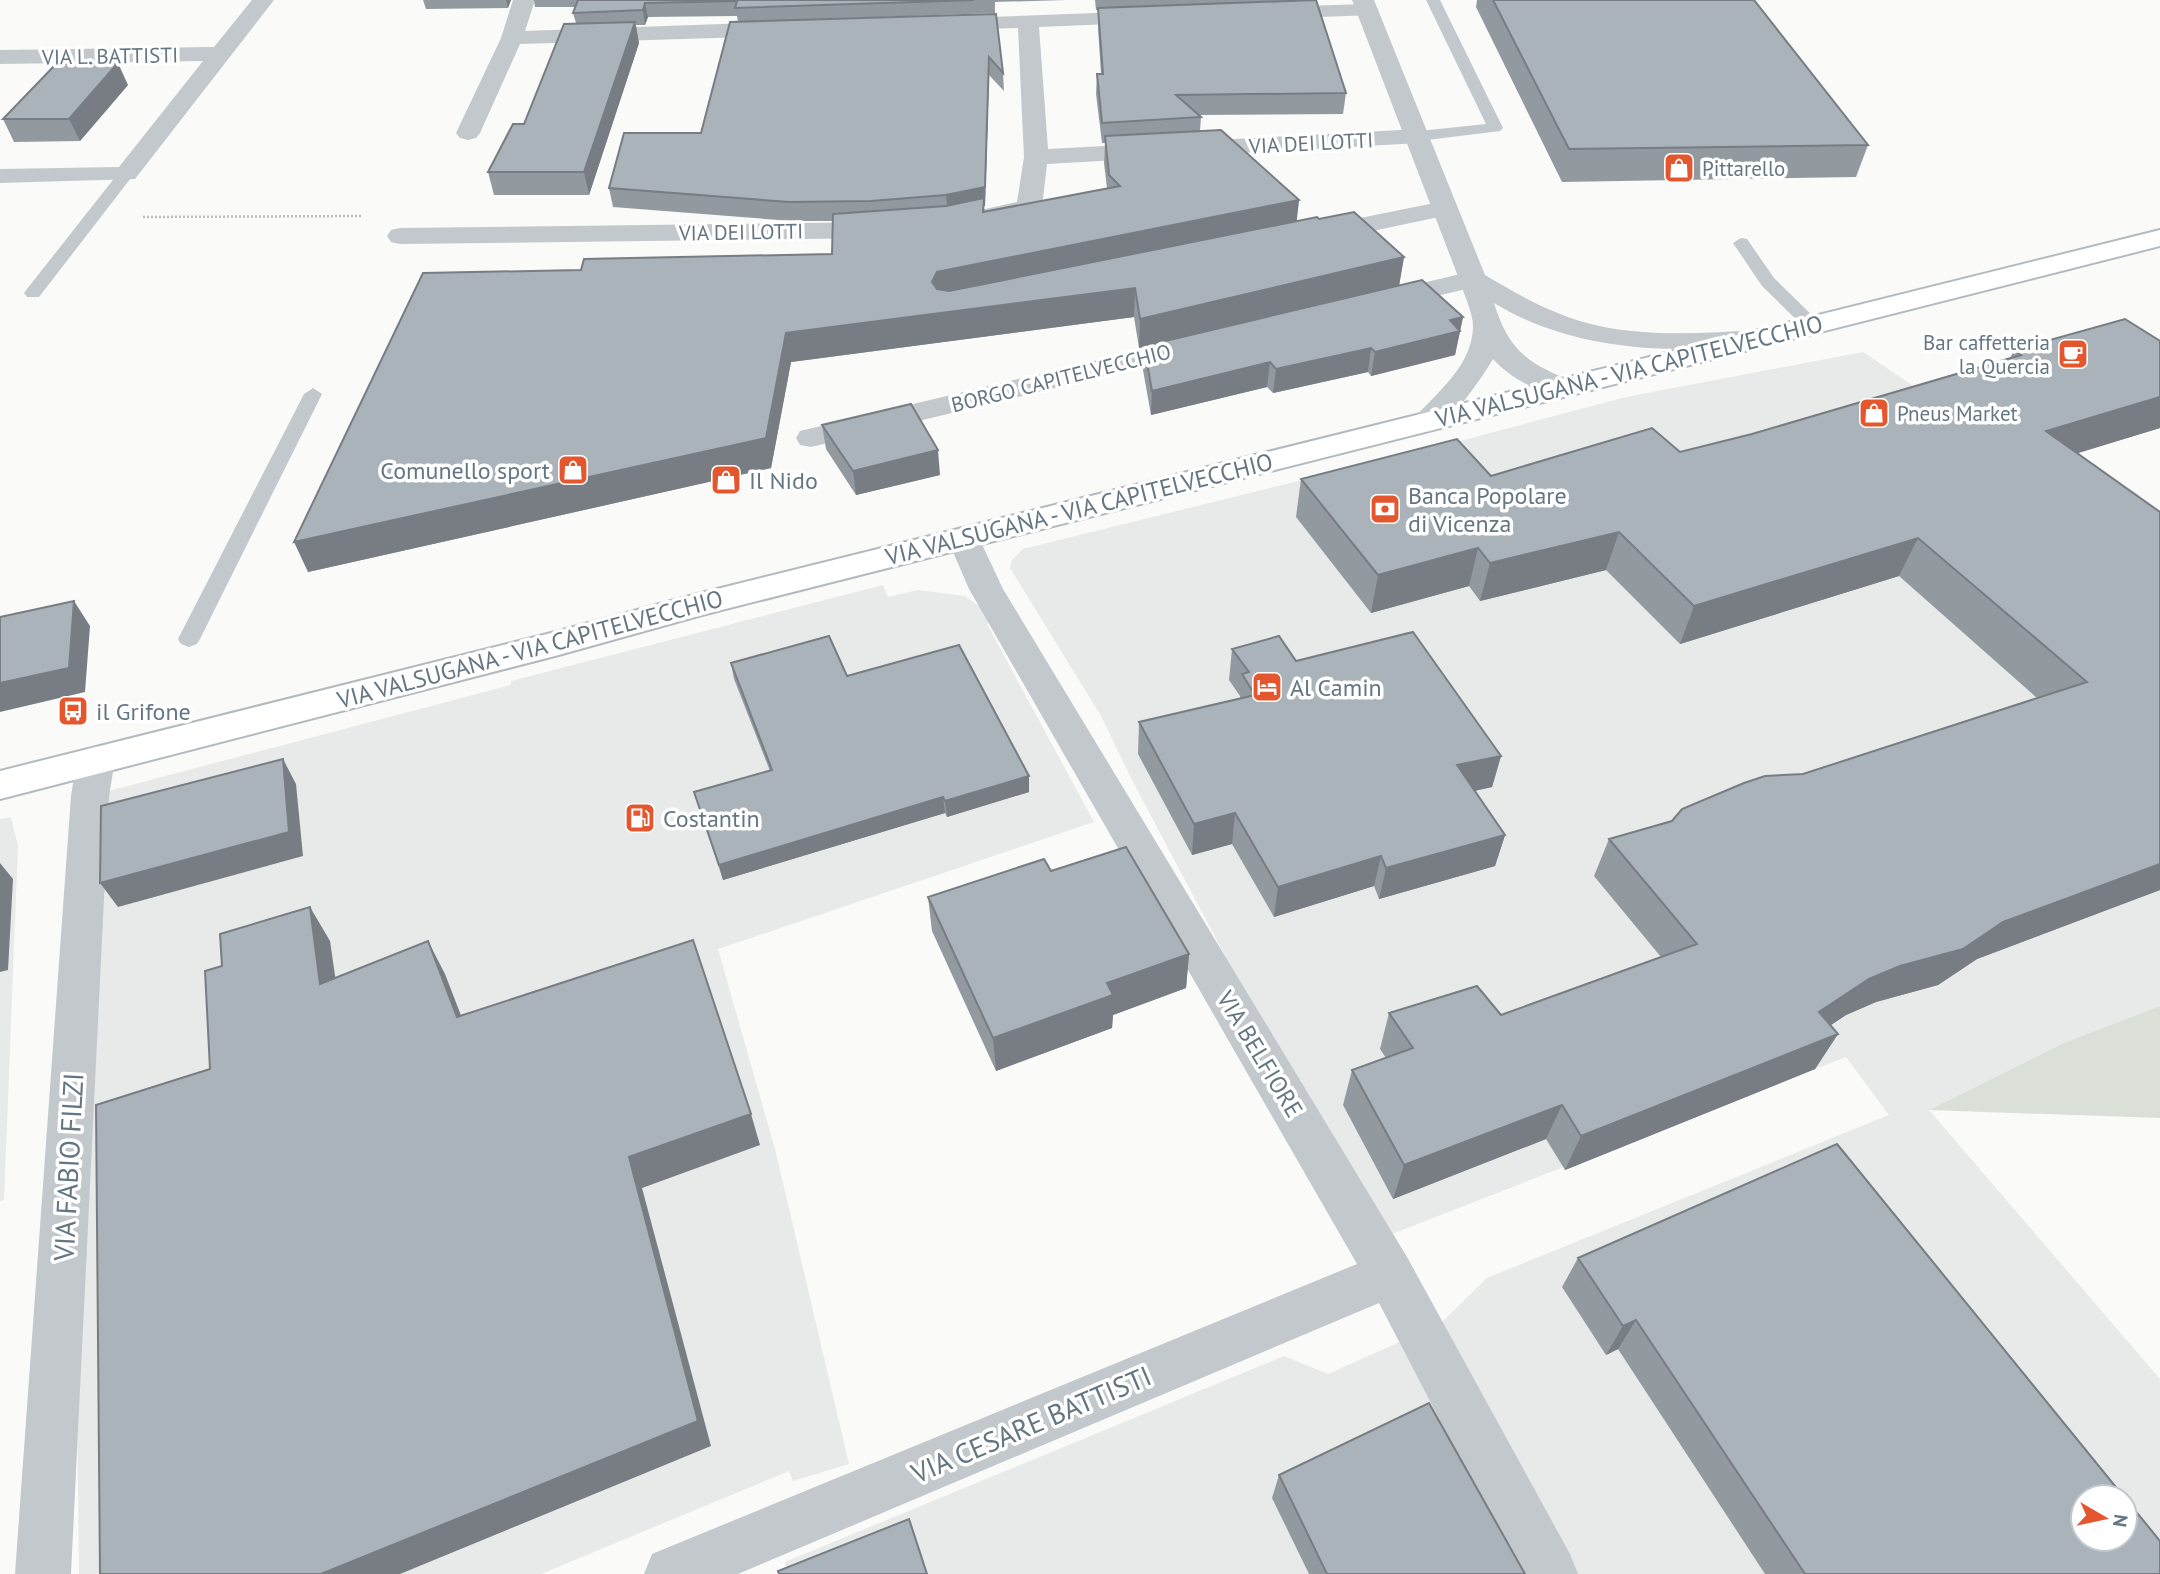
<svg xmlns="http://www.w3.org/2000/svg" width="2160" height="1574" font-family="'PT Sans',sans-serif">
<rect width="100%" height="100%" fill="#fafaf8"/>
<!-- built -->
<path fill="#e8e9e9" fill-rule="evenodd" d="M1863 352 2145 543 2160 542V1006L2064 1043 1929 1110 2160 1379V1574H788L785 1562 1284 1356 1328 1374 1440 1324 1487 1278 1889 1115 1846 1057 1392 1234 1258 1018 1132 780 1101 716 1010 568 1012 560 1023 549 1460 441 1626 397ZM2083 1497H2125V1539H2083Z
M883 585 888 597 918 590 965 596 994 617 987 624 1094 822 718 949 775 1149 849 1464 793 1481 789 1471 541 1574H79L75 1230 97 794 511 685V681Z
M11 817 18 846 4 1200 0 1201V819Z"/>
<!-- green -->
<path fill="#dadfd7" d="M2160 1006V1118L1929 1110 2064 1043Z"/>
<g fill="none" stroke-linecap="round" stroke-linejoin="round">
<!-- secondary casing -->
<g stroke="#b3babf" stroke-width="4">
<path id="secondary" d="M2160 230V246L702 615 555 656 0 799V771L555 632 701 593Z"/>
</g>
<!-- path -->
<path stroke="#bbbfc2" stroke-width="2.5" stroke-dasharray="2 2" stroke-linecap="butt" d="M143 217 362 216"/>
<!-- service -->
<path fill="#c3c8cc" fill-rule="evenodd" d="M1426 0H1440L1503 128 1500 131 1419 141 1411 136 1419 131 1486 124Z
M126 169 134 174 39 297H27L24 293 27 289 120 171Z
M1741 238 1747 239 1774 278 1819 322 1822 326 1819 330H1807L1762 286 1733 243Z
M313 388 322 394 200 639 197 644 189 647 181 644 178 639 304 394Z"/>
<!-- minor -->
<path fill="#c3c8cc" fill-rule="evenodd" d="M252 0H274L135 179 0 183V169L119 167 203 61 0 64V50L214 47Z
M513 0H535L525 31 779 22 787 24 790 29 787 34 779 36 520 44 480 133 476 138 468 140 460 138 456 133 501 38Z
M1367 4 1375 5 1378 10 1375 15 1266 19 1258 18 1255 13 1258 8 1266 7Z
M1150 11 1158 12 1161 17 1158 22 1039 27 1048 149 1419 129 1428 131 1431 136 1428 141 1419 143 1047 164 1042 207 1038 212 981 225 972 222 968 217 972 212 1017 202 1024 157 1018 28 944 30 936 29 933 24 936 19Z
M1444 201 1453 204 1457 209 1453 214 1316 243 1307 241 1303 235 1307 229 1316 227Z
M883 222 892 224 896 230 892 236 883 238 400 244 391 242 387 236 391 230 400 228Z
M1473 271 1483 273 1487 279 1483 285 1382 309 1372 307 1368 301 1372 295Z
M1194 337 1204 340 1208 346 1204 352 811 447 800 445 796 438 800 431Z
M963 528 975 531 979 538 1003 589 1407 1257 1570 1554 1578 1574H1520L1379 1303 738 1574H644L652 1554 1357 1264 969 589 947 538 951 531Z
M96 746 109 750 115 760 109 796 71 1574H15L71 796 77 760 83 750Z"/>
<!-- tertiary -->
<path fill="#c3c8cc" fill-rule="evenodd" d="M1352 0H1374L1485 275C1517 294 1550 313 1587 323 1642 338 1702 333 1759 330L1769 333 1773 339 1769 345C1749 350 1726 349 1705 349 1631 351 1558 342 1494 303 1504 335 1516 355 1547 370 1557 376 1568 377 1575 387L1570 393C1546 399 1510 378 1493 359 1484 375 1452 420 1437 429 1430 434 1422 431 1415 429L1411 423 1415 417C1439 391 1473 364 1473 326 1473 312 1463 293 1459 279Z"/>
<!-- secondary -->
<use href="#secondary" fill="#fff" fill-rule="evenodd"/>
</g>
<!-- wall -->
<path fill="#929a9f" d="M423 0H511L508 8 426 9Z
M534 0H1066L995 2V13L738 22 737 16 648 17 645 25H636L639 43 589 195H494L488 172 524 124 576 23 573 13 576 7H535Z
M1095 0H1316L1346 93 1343 114 1198 115 1201 117 1200 131 1299 200 1296 221 1319 219 1404 257 1399 285 1463 317 1455 355 1371 376 1368 372 1273 393 1267 387 1151 415 1143 370 1144 347 1139 348 1134 317 791 362 771 468 308 572 581 270 832 254 833 221H792L613 207 609 188 701 133 996 14 1003 73 1004 91 989 75 985 206H984V212L1107 188 1104 163 1105 143H1102L1096 94 1097 74H1101L1098 28V10H1096Z
M1477 0H1754L1868 145 1856 177 1562 182 1476 7Z
M128 85 80 141 14 142 3 119Z
M2160 341V428L2077 453 2160 512V890L1977 959 1938 985 1876 1002 1846 1015 1830 1025 1838 1034 1815 1069 1565 1170 1546 1139 1393 1199 1343 1105 1352 1070 1386 1058 1380 1049 1389 1013 1501 1015 1661 957 1594 876 1609 839 1672 821 1803 774 2037 698 1899 576 1680 644 1606 570 1480 601 1469 586 1371 613 1296 517 1301 479 1491 476 1680 452 1752 434 2010 358 2014 350Z
M822 425 940 475 856 495 826 449Z
M1232 649 1296 661 1501 756 1492 787 1475 791 1505 835 1495 866 1379 899 1374 886 1274 917 1232 844 1192 855 1138 754 1139 722 1240 698V696L1229 680Z
M731 663 1029 792 947 817 945 813 723 880 694 792 770 771 734 679Z
M1051 871 1189 954 1186 988 1113 1015 1112 1028 996 1071 932 931 928 897Z
M1578 1258 2160 1574H1765L1618 1349 1606 1355 1562 1287Z
M1279 1475 1525 1574H1309L1272 1498Z"/>
<!-- shaded-wall -->
<path fill="#777d82" d="M506 0H511L508 8Z
M645 3 648 17 645 25 643 10Z
M635 22 639 43 589 195 584 172Z
M989 57V75L985 206H984L985 227 948 213 946 195Z
M118 63 128 85 80 141 69 119Z
M1299 200 1296 228 939 300 932 282 937 272Z
M1404 257 1399 286 1139 348 1140 319Z
M1135 288 1134 317 791 362 771 468 308 572 294 542 786 333Z
M1463 317 1455 355 1371 376 1375 352 1450 320Z
M1371 348 1368 372 1273 393 1276 369Z
M1270 362 1267 387 1151 415 1152 391Z
M2160 397V428L2026 469 2046 431Z
M938 450 940 475 856 495 853 471Z
M1619 532 1606 570 1480 601 1490 563Z
M1918 538 1899 576 1680 644 1694 606Z
M1478 548 1469 586 1371 613 1378 575Z
M74 601 90 626 85 692 0 712V683Z
M1501 756 1492 787 1449 796 1457 765Z
M283 759 296 784 303 856 118 907 100 883Z
M1029 776V792L947 817 945 801Z
M943 797 945 813 723 880 719 865Z
M1235 813 1232 844 1192 855 1194 824Z
M1505 835 1495 866 1379 899 1386 868Z
M1381 856 1374 886 1274 917 1278 887Z
M0 863 13 879 8 970 0 972Z
M2160 864V890L1977 959 1938 985 1876 1002 1846 1015 1797 1048 1819 1012 1869 979 2003 922Z
M310 907 330 941 341 1017 320 984Z
M428 941 445 974 474 1049 457 1017Z
M1189 954 1186 988 1113 1015 1112 1028 996 1071 993 1038 1107 983Z
M1838 1034 1815 1069 1565 1170 1581 1136Z
M1562 1105 1546 1139 1393 1199 1404 1165Z
M751 1114 760 1145 642 1188 711 1446 400 1574H321L629 1157Z
M1636 1320 1618 1349 1606 1355 1623 1326Z"/>
<!-- building -->
<path fill="#aab3b9" stroke="#777d82" stroke-width="2" d="M578 0H974L735 8 737 1 645 3 643 10 573 13Z
M1316 0 1346 93 1176 95 1201 117 1102 123 1097 74H1103L1098 8Z
M1493 0H1754L1868 145 1569 149Z
M996 14 1003 73 989 57 985 187 946 195 871 201 789 202 609 188 624 133H701L730 22Z
M635 22 584 172H488L513 124H524L564 24Z
M118 63 69 119H3L56 64Z
M1221 130 1299 200 937 272 932 282 937 289 949 291 1317 217 1319 219 1354 212 1404 257 1140 319 1135 288 786 333 766 438 294 542 423 273 581 270 584 259 832 254 833 214 946 206 984 198 983 212 1120 186 1109 175 1105 136Z
M1422 280 1463 317 1450 320 1460 331 1375 352 1371 348 1276 369 1270 362 1152 391 1144 346Z
M2125 319 2160 341V397L2046 431 2160 512V864L2003 922 1963 949 1900 966 1869 979 1819 1012 1838 1034 1581 1136 1562 1105 1404 1165 1352 1070 1413 1048 1389 1013 1477 986 1501 1015 1697 944 1609 839 1672 821 1682 809 1744 783 1765 776 1803 774 2087 682 1918 538 1694 606 1619 532 1490 563 1478 548 1378 575 1301 479 1457 439 1491 476 1652 428 1680 452 1752 434 2021 355 2014 350Z
M911 404 938 450 853 471 822 425Z
M74 601 69 668 0 683V617Z
M1413 632 1501 756 1457 765 1505 835 1386 868 1381 856 1278 887 1235 813 1194 824 1139 722 1255 695 1242 674 1249 672 1232 649 1279 636 1296 661Z
M829 636 847 676 959 645 1029 776 945 801 943 797 719 865 694 792 772 770 731 663Z
M283 759 289 832 100 883 101 806Z
M1126 847 1189 954 1107 983 1113 995 993 1038 928 897 1044 859 1051 871Z
M310 907 320 984 428 941 457 1017 693 940 751 1114 629 1157 698 1421 321 1574H100L96 1105 210 1069 205 971 222 966 220 934Z
M1837 1144 2124 1497H2083V1539H2125V1498L2160 1541V1574H1805L1636 1320 1623 1326 1578 1258Z
M1429 1403 1525 1574H1327L1279 1475Z
M909 1519 927 1574H779L778 1571Z"/>
<!-- icons -->
<defs>
<g id="shop-square" transform="scale(1.575)"><rect x="-9" y="-9" width="18" height="18" rx="4" fill="#e4572e" stroke="#fff"/><path d="M-5-2.5h2.3a2.7 3.5 0 0 1 5.4 0H5L5.5 6h-11ZM-1.5-2.5h3a1.5 2.3 0 0 0-3 0Z" fill="#fff"/></g>
<g id="cafe-square" transform="scale(1.575)"><rect x="-9" y="-9" width="18" height="18" rx="4" fill="#e4572e" stroke="#fff"/><path d="M-5.5-4.5H6V0H3Q3 3.5 0 3.5H-2.5Q-5.5 3.5-5.5 0ZM3-3.2v2h1.7v-2ZM-6 4.5H4V6H-6Z" fill="#fff"/></g>
<g id="bank-square" transform="scale(1.575)"><rect x="-9" y="-9" width="18" height="18" rx="4" fill="#e4572e" stroke="#fff"/><path d="M-6-4H6V4H-6ZM0-2.3a2.3 2.3 0 1 0 0 4.6a2.3 2.3 0 1 0 0-4.6Z" fill="#fff"/></g>
<g id="hotel-square" transform="scale(1.575)"><rect x="-9" y="-9" width="18" height="18" rx="4" fill="#e4572e" stroke="#fff"/><path d="M-6-4.5h1.5V1H6V5H4.5V3h-9V5H-6ZM-4 0a1.8 1.8 0 1 1 3.6 0ZM.5 0V-2.5h3Q6-2.5 6 0Z" fill="#fff"/></g>
<g id="bus-square" transform="scale(1.575)"><rect x="-9" y="-9" width="18" height="18" rx="4" fill="#e4572e" stroke="#fff"/><path d="M-5-6H5V4H4V6H2V4H-2V6H-4V4H-5ZM-3.5-4V0h7V-4ZM-3.5 1.2v1.5H-2V1.2ZM2 1.2v1.5H3.5V1.2Z" fill="#fff"/></g>
<g id="fuel-square" transform="scale(1.575)"><rect x="-9" y="-9" width="18" height="18" rx="4" fill="#e4572e" stroke="#fff"/><path d="M-5.5-6h7V0h2V4h1.3V-2.5L3-4.5l.8-.8L6-3V5H2.5V1h-1V6h-7ZM-4.2-4.7v3.2H.2V-4.7Z" fill="#fff"/></g>
</defs>
<g fill-rule="evenodd">
<use href="#shop-square" x="1679" y="168"/>
<use href="#cafe-square" x="2073" y="354"/>
<use href="#shop-square" x="1874" y="413"/>
<use href="#shop-square" x="573" y="470"/>
<use href="#shop-square" x="726" y="480"/>
<use href="#bank-square" x="1385" y="509"/>
<use href="#hotel-square" x="1267" y="687"/>
<use href="#bus-square" x="73" y="711"/>
<use href="#fuel-square" x="640" y="818"/>
</g>
<g text-anchor="middle" dominant-baseline="central" stroke-width="7" stroke-linejoin="round" paint-order="stroke">
<!-- far-street labels -->
<g font-size="21" fill="#657683" stroke="#fff">
<text transform="translate(110 56) rotate(-1)">VIA L. BATTISTI</text>
<text transform="translate(1311 143) rotate(-3)">VIA DEI LOTTI</text>
<text transform="translate(741 232) rotate(-1)">VIA DEI LOTTI</text>
<text transform="translate(1061 378) rotate(-14)">BORGO CAPITELVECCHIO</text>
</g>
<!-- far-poi labels -->
<g font-size="21" fill="#657683" stroke="#fff" text-anchor="start">
<text x="1702" y="168">Pittarello</text>
<text x="2050" y="342" text-anchor="end">Bar caffetteria<tspan x="2050" dy="24">la Quercia</tspan></text>
<text x="1897" y="413">Pneus Market</text>
</g>
<!-- street labels -->
<g font-size="24" fill="#657683" stroke="#fff">
<text transform="translate(1629 371) rotate(-14)">VIA VALSUGANA - VIA CAPITELVECCHIO</text>
<text transform="translate(1079 509) rotate(-14)">VIA VALSUGANA - VIA CAPITELVECCHIO</text>
<text transform="translate(530 649) rotate(-15)">VIA VALSUGANA - VIA CAPITELVECCHIO</text>
<text transform="translate(1260 1054) rotate(59)">VIA BELFIORE</text>
</g>
<!-- poi labels -->
<g font-size="24" fill="#657683" stroke="#fff" text-anchor="start">
<text x="550" y="470" text-anchor="end">Comunello sport</text>
<text x="749" y="480">Il Nido</text>
<text x="1408" y="495">Banca Popolare<tspan x="1408" dy="28">di Vicenza</tspan></text>
<text x="1290" y="687">Al Camin</text>
<text x="96" y="711">il Grifone</text>
<text x="663" y="818">Costantin</text>
</g>
<!-- near-street labels -->
<g font-size="28" fill="#657683" stroke="#fff">
<text transform="translate(68 1167) rotate(-87)">VIA FABIO FILZI</text>
<text transform="translate(1031 1424) rotate(-23)">VIA CESARE BATTISTI</text>
</g>
</g>
<!-- north arrow -->
<g transform="translate(2104 1518) rotate(99)"><circle r="33" fill="#ffffff" stroke="#c1c8cd" stroke-width="2"/>
<path d="M0-5L12 26L0 18L-12 26Z" fill="#e4572e"/>
<text y="-10" font-size="19" font-weight="bold" text-anchor="middle" fill="#657683">N</text>
</g>
</svg>
